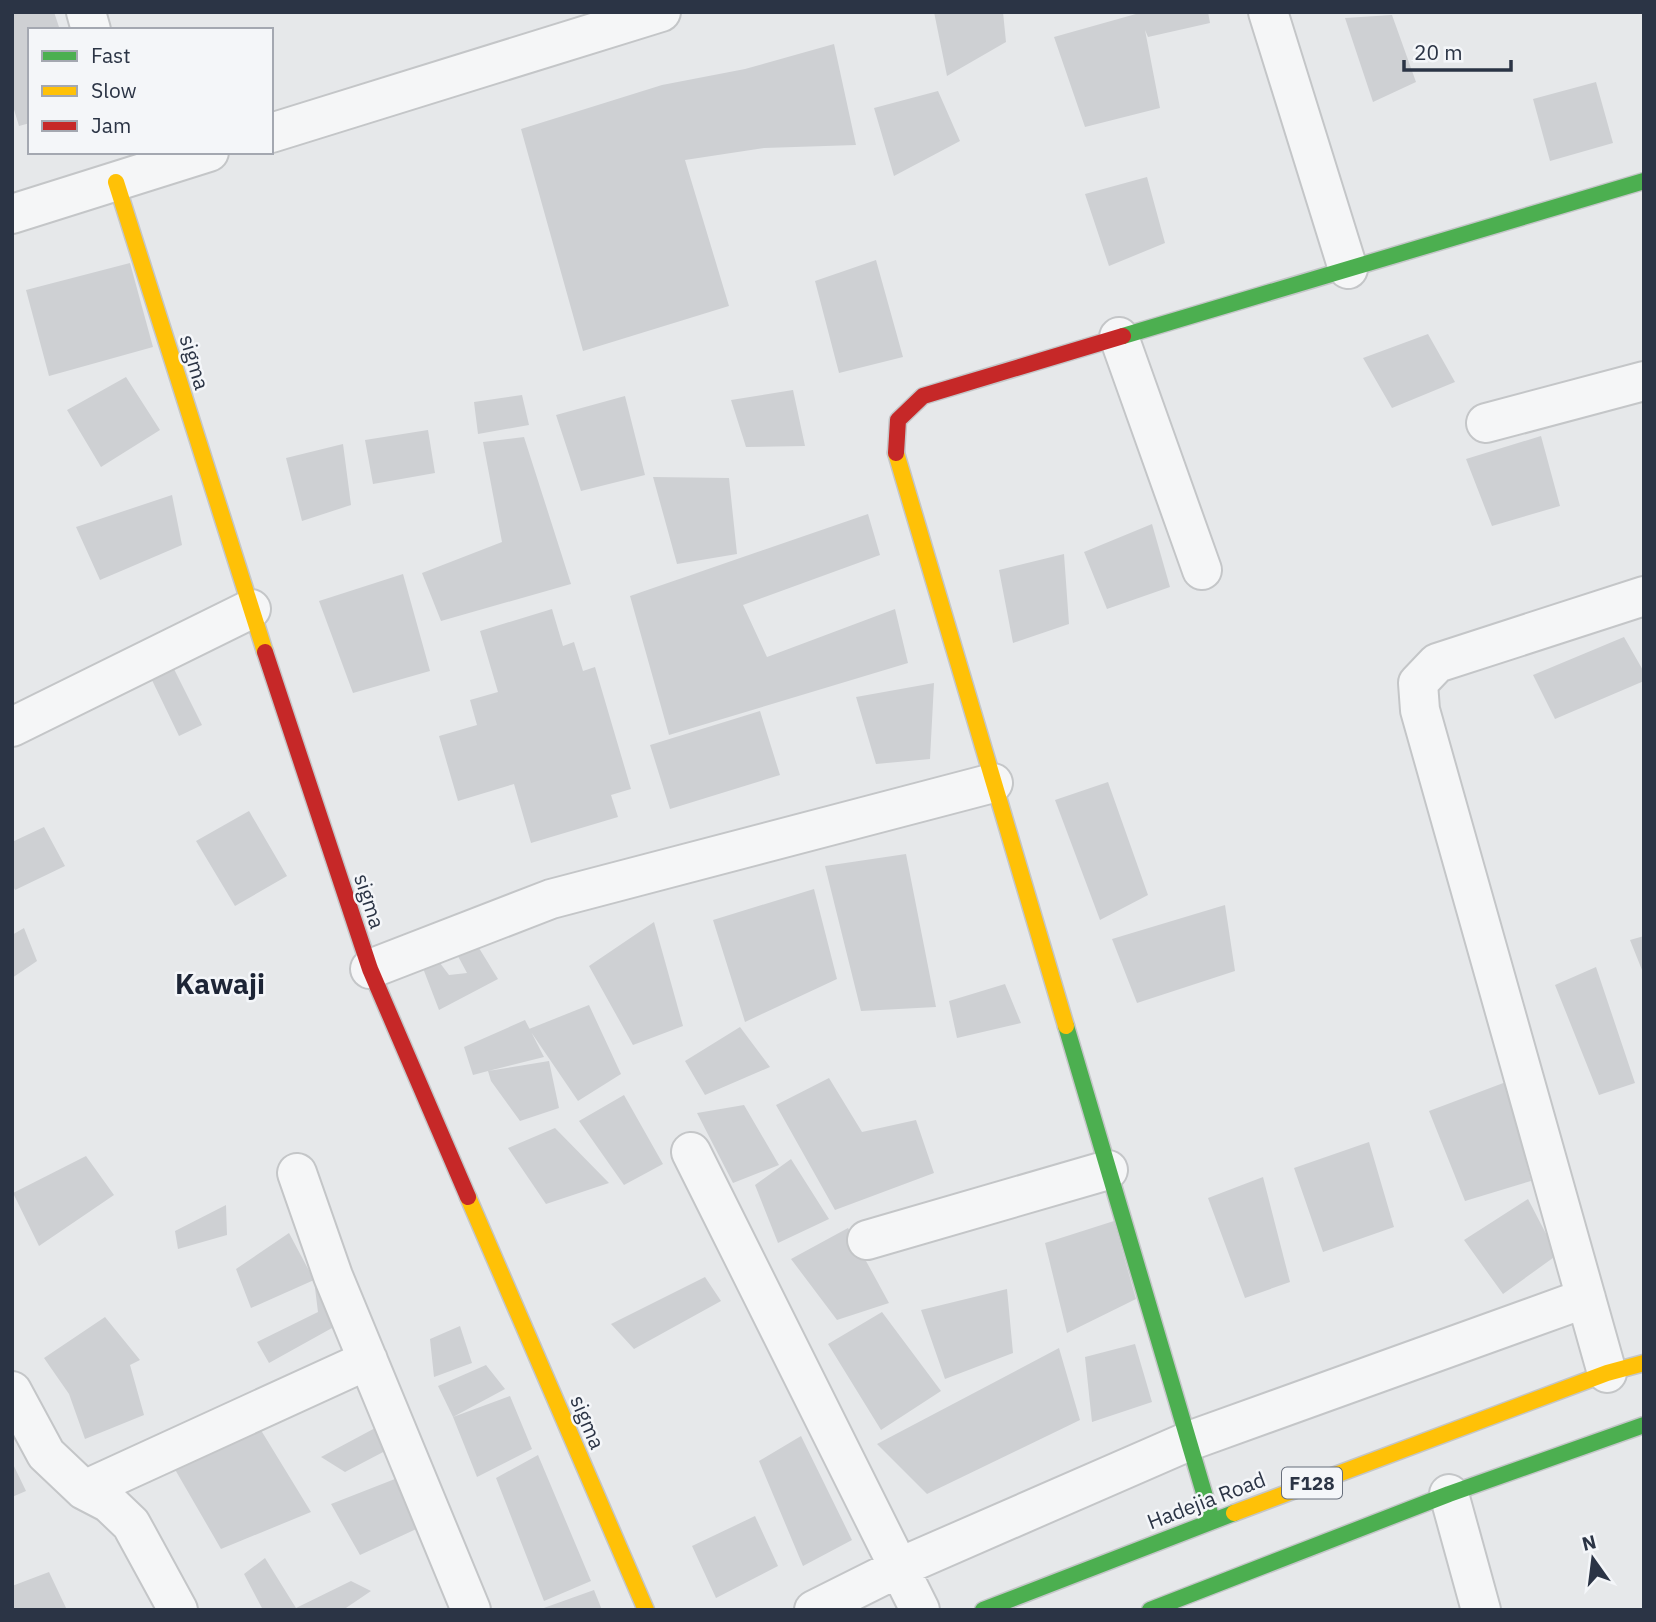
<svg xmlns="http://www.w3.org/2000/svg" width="1656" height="1622" font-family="'IBM Plex Sans',sans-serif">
<rect width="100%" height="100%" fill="#e6e8ea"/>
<!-- building -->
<path fill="#ced0d3" d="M12 12H54L60 30H30V123L19 126 12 103Z
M934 12H1003L1006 42 947 76Z
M1143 12H1208L1210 23 1148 37 1145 30 1160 108 1085 127 1054 37Z
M1392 15 1416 82 1373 102 1345 18Z
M834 44 856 145 764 148 685 160 729 306 583 351 521 129 662 85 745 69Z
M1596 82 1613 143 1550 161 1533 99Z
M938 91 960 141 894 176 874 108Z
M1147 177 1165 243 1109 266 1085 194Z
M876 260 903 357 839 373 815 281Z
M130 263 153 347 49 376 26 290Z
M1428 334 1455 382 1392 408 1363 358Z
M126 377 160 430 101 467 67 410Z
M793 390 805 446 746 447 731 400Z
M522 395 529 425 478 434 474 402Z
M625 396 645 475 581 491 556 415Z
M428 430 435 473 373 484 365 440Z
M1541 436 1560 506 1492 526 1466 459Z
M524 437 571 584 441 621 422 573 502 542 483 442Z
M343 444 351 505 302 521 286 458Z
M653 477 729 478 737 554 677 564Z
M172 495 182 545 100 580 76 527Z
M868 514 880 555 743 605 767 657 895 609 908 663 669 735 630 596Z
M1152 524 1170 587 1107 609 1084 552Z
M1064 554 1069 624 1013 643 999 570Z
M403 574 430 671 353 693 319 601Z
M552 609 563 646 574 642 583 671 595 667 631 789 611 795 618 817 531 843 514 784 458 801 439 736 477 725 470 700 498 692 480 631Z
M1624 637 1644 672V681L1555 719 1533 675Z
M172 665 202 725 179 736 150 676Z
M934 683 930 759 876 764 856 697Z
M760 711 780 775 670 809 650 745Z
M1108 782 1148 895 1100 920 1055 800Z
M249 811 287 876 235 906 196 841Z
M44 827 65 866 15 890 12 884V842Z
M906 854 936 1007 861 1011 825 866Z
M814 889 837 979 745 1022 713 920Z
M1225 905 1235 971 1137 1003 1112 939Z
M654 922 683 1026 633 1045 589 966Z
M24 928 37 961 12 978V935Z
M471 935 498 979 439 1010 421 963 434 955 449 975 467 973 452 945Z
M1644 936V975L1630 940Z
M1596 967 1635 1083 1599 1095 1555 985Z
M1005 984 1021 1023 957 1038 949 1001Z
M589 1005 621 1074 578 1101 529 1029Z
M525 1020 544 1057 488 1071 549 1061 559 1108 520 1121 491 1081 488 1071 473 1075 464 1047Z
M740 1027 770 1067 705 1095 685 1061Z
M829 1078 862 1132 916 1120 934 1173 835 1210 776 1105Z
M1506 1082 1531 1181 1465 1201 1429 1111Z
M624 1095 663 1164 624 1185 579 1121Z
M744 1105 779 1165 733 1183 697 1113Z
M555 1128 609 1183 546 1204 508 1148Z
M1369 1142 1394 1227 1323 1252 1294 1168Z
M86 1156 114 1195 39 1246 13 1193Z
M791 1159 829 1219 778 1243 755 1185Z
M1263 1177 1290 1282 1245 1298 1208 1198Z
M1528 1199 1557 1255 1503 1294 1464 1240Z
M226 1205 227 1235 178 1249 175 1231Z
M1114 1221 1136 1299 1067 1333 1045 1243Z
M848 1228 889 1303 837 1320 791 1259Z
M289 1233 314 1280 251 1308 236 1269Z
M325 1276 341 1323 269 1363 257 1342 318 1312 314 1280Z
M705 1277 721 1301 634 1349 611 1324Z
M1007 1289 1013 1353 945 1379 921 1310Z
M882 1312 941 1391 881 1430 828 1344Z
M105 1317 140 1360 130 1365 144 1415 85 1439 69 1394 44 1358Z
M460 1326 472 1363 434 1377 430 1339Z
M1135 1344 1152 1402 1092 1422 1085 1357Z
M1059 1348 1080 1420 927 1494 877 1444Z
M486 1365 505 1389 453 1417 438 1386Z
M510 1396 532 1449 477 1477 453 1417Z
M259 1427 311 1512 221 1549 173 1466Z
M377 1427 387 1450 345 1472 321 1457Z
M801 1436 852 1540 803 1566 759 1461Z
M538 1455 591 1581 544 1601 496 1478Z
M12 1462 26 1491 12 1497Z
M400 1477 425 1525 360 1555 331 1504Z
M755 1516 778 1566 716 1598 692 1546Z
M265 1558 296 1608 351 1581 371 1591 343 1610H263L244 1574Z
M49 1572 67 1610H12V1586Z
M594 1590 602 1610H541V1609Z"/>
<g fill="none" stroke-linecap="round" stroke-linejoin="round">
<!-- street casing -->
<g stroke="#c4c6c8" stroke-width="42">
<path id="street" d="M86 12 91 30
M1268 12 1348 269
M271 133 661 12
M12 214 209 152
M1119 337 1202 570
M1486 423 1644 381
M12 727 251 609
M370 969 551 899 993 783
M691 1152 920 1610
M297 1173 333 1276 471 1610
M867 1240 1108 1170
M1607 1373 1420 710 1418 683 1437 663 1644 596
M12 1391 46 1454 84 1490 109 1503 131 1524 178 1610
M84 1490 368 1360
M1449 1494 1481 1610
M814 1610 898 1568 1189 1441 1586 1298"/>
</g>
<!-- fast casing -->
<g stroke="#c4c6c8" stroke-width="19">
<path id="fast" d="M1123 336 1644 181
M1066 1026 1212 1520
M983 1610 1234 1513
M1150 1610 1449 1494 1644 1425"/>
</g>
<!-- slow casing -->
<g stroke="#c4c6c8" stroke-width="19">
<path id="slow" d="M116 182 265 652
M896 453 1066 1026
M468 1197 646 1610
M1234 1513 1607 1373 1644 1363"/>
</g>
<!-- jam casing -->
<g stroke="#c4c6c8" stroke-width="19">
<path id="jam" d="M896 453 898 420 923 396 1123 336
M265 652 370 969 468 1197"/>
</g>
<!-- street -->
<use href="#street" stroke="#f5f6f7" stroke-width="38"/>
<!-- fast -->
<use href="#fast" stroke="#4caf50" stroke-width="16"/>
<!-- slow -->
<use href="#slow" stroke="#ffc107" stroke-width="16"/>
<!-- jam -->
<use href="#jam" stroke="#c62828" stroke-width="16"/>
</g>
<g text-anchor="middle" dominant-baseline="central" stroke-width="5" stroke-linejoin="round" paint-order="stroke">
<!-- shield labels -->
<rect fill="#f4f6f9" stroke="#676e7b" stroke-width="2" x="1282" y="1467.5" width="60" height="31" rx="5"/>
<g font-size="19" font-weight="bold" fill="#2b3445">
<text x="1312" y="1483">F128</text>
</g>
<!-- street labels -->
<g font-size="21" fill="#2b3445" stroke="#f4f6f9">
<text transform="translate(195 362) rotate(73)">sigma</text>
<text transform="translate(370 901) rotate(72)">sigma</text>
<text transform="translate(588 1422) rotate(67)">sigma</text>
<text transform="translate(1206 1500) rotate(-21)">Hadejia Road</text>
</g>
<!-- district labels -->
<g font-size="28" font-weight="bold" fill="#1d2536" stroke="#f4f6f9">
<text x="220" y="983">Kawaji</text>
</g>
</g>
<!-- border -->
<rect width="1656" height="1622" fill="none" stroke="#2b3445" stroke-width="28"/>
<!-- legend -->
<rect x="28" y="28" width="245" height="126" fill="#f4f6f9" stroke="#a4a8b1" stroke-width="2"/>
<rect x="42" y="51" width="35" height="10" fill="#4caf50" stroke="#a4a8b1" stroke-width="2"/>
<text x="91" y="63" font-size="21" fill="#2b3445">Fast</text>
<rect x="42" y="86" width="35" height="10" fill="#ffc107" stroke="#a4a8b1" stroke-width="2"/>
<text x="91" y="98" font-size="21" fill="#2b3445">Slow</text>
<rect x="42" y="121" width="35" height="10" fill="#c62828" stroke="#a4a8b1" stroke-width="2"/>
<text x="91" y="133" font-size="21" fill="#2b3445">Jam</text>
<!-- north arrow -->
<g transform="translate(1593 1559) rotate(346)" stroke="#f4f6f9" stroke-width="5" paint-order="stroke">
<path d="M0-5L12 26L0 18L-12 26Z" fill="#2b3445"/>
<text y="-10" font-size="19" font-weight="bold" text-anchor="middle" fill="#2b3445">N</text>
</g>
<!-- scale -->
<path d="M1404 60v10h107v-10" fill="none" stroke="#2b3445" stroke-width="3.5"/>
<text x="1414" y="60" font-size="21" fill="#2b3445" stroke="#f4f6f9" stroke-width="5" paint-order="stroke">20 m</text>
</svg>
